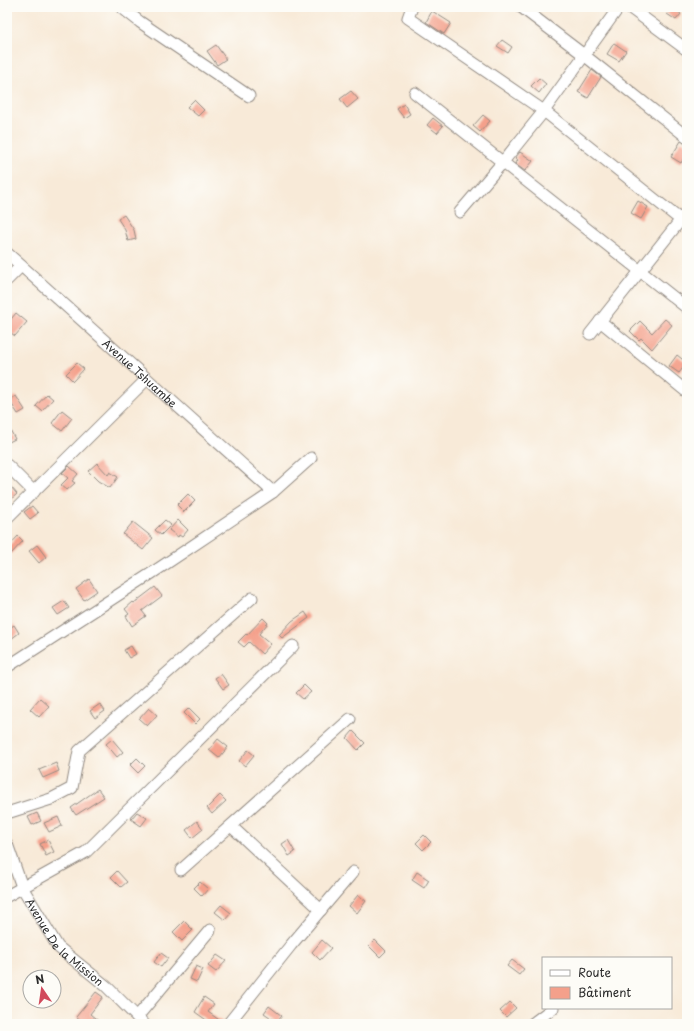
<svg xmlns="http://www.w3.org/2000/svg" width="694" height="1031" font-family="'Playpen Sans',sans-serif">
<rect width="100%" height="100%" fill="#fdfcf7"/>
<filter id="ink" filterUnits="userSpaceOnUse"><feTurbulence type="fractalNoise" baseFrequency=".025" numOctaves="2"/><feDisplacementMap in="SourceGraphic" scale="8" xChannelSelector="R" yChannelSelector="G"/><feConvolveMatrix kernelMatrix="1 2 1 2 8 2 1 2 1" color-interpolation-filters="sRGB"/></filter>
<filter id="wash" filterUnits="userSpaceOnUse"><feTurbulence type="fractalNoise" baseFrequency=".012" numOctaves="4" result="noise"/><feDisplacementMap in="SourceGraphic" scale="16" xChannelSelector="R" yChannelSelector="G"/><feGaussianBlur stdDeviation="0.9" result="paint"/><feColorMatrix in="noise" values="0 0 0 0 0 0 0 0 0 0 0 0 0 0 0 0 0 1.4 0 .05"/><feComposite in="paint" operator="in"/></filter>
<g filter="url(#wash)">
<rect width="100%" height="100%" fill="#f8ead8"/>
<g id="blocks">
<!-- building -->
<path fill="#f4a08b" d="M672 7 681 14 676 20 667 14Z
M432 11 451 23 444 34 426 22Z
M502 40 512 47 508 53 497 46Z
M614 43 626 51 619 61 607 54Z
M216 45 226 59 217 65 207 51Z
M592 70 601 77 588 98 578 92Z
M539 78 546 84 539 93 531 86Z
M351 91 358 99 347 108 340 99Z
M194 100 204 110 198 116 187 107Z
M404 104 410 114 404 118 397 109Z
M483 115 490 121 480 132 473 126Z
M433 118 443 126 437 133 427 125Z
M681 141 687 145V153L681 163 671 157Z
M520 152 533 161 525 171 515 164 518 160 515 158Z
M638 201 648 207 641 219 631 213Z
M124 215 134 230 136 239 128 241 125 230 118 219Z
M16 313 27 322 15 336 7 330V324Z
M665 319 672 325 652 349 641 338 639 340 630 331 640 321 652 333Z
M677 355 687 363 679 373 669 366Z
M77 363 84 369 73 381 66 374Z
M47 394 53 399 42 411 36 406Z
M16 396 25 410 18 414 9 400Z
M62 410 72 418 62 431 52 423Z
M7 424 15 439 7 443Z
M97 463 108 475 110 472 118 477 110 488 98 481 88 471Z
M69 466 78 474 72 481 75 483 67 490 61 485 68 478 62 473Z
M11 487 17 494 7 503V490Z
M188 494 195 501 184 512 177 505Z
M32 506 38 513 30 519 24 512Z
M165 520 171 525 161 535 155 530Z
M178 520 188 530 182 537 179 535 178 537 169 530Z
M133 522 153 538 143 550 123 534Z
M18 536 23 541 11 554 7 550V548Z
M37 545 46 557 39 563 29 551Z
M89 579 97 591 84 600 76 589Z
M155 587 162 596 142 611 146 616 132 626 126 616 129 614 125 609 133 602 134 603Z
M64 601 69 608 58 615 53 608Z
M305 612 309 618 282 638 279 635 292 621Z
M263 618 268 623 259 634 271 644 262 654 249 642 244 647 238 642 246 634 247 635Z
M14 625 19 633 7 642V630Z
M131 646 136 654 129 658 124 650Z
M221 674 229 685 223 689 215 678Z
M304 685 311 692 303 699 296 693Z
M40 698 49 706 39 717 30 709Z
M100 704 105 711 95 718 90 711Z
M149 708 157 715 147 726 139 719Z
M189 708 200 719 195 724 184 713Z
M353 731 365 743 358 750 347 738Z
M112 739 123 752 117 757 106 744Z
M218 739 228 747 219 758 209 750Z
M248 750 254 755 245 766 239 761Z
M137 758 145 766 138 773 130 765Z
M56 763 59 771 43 778 39 770Z
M98 789 104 797 76 815 71 808Z
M220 795 226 801 212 814 207 808Z
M137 812 147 818 141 826 131 819Z
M37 813 41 821 32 825 28 817Z
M58 817 62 826 49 832 44 823Z
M197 821 203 829 192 838 186 830Z
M424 835 431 842 423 850 416 843Z
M48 840 54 852 46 856 40 844Z
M288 840 295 852 289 856 282 844Z
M117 871 127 882 121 887 111 877Z
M417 872 429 880 424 888 412 880Z
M200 882 208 889 202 896 194 888Z
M358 895 366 901 357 913 349 906Z
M221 905 231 913 225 920 215 912Z
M184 921 193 930 182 941 173 932Z
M322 940 331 948 320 960 312 952Z
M375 940 386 951 380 957 369 946Z
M161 953 168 958 161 967 154 962Z
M217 955 226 961 216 972 208 966Z
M512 960 524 969 519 975 507 966Z
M196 966 203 969 197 982 190 979Z
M96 992 103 997 90 1014 102 1024H84L76 1017Z
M204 997 214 1004 208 1012 222 1022 221 1024H212L195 1012Z
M510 1002 516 1008 506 1017 500 1011Z
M269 1006 282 1016 277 1022 264 1013Z"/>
</g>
</g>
<g filter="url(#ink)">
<use href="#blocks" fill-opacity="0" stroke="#928a82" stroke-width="1"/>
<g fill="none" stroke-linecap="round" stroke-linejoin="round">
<!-- minor casing -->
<g stroke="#928a82" stroke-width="13">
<g id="minor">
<path d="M121 7 140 22 249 96"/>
<path d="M412 7 408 18 544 111 687 225"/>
<path d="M521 7 584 55 687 137"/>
<path d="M629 7 687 50"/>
<path d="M415 93 687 308"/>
<path d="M460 212 502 163 544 111 619 7"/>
<path id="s1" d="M7 253 273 492"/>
<path d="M7 280 21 266"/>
<path d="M600 321 687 392"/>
<path d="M590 334 687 212"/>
<path d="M7 465 34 492"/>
<path d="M7 518 147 379"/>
<path d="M7 667 152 573 273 492 311 458"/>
<path d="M7 813 51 799 72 788 79 751 252 598"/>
<path d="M231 826 321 910"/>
<path id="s2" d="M7 844 22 887 58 947 106 986 144 1024"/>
<path d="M181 870 350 719"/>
<path d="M7 896 86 852 293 646"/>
<path d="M137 1017 210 930"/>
<path d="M228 1024 291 945 353 872"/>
<path d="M532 1024 553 1008"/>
</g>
</g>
<!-- minor -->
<use href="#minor" stroke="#fff" stroke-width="11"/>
</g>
</g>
<g text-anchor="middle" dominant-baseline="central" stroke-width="3" stroke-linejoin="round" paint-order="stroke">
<!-- street labels -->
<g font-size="11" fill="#2b2b2b" stroke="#fdfcf7">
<text stroke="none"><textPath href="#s1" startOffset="179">Avenue Tshuambe</textPath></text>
<text stroke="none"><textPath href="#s2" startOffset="116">Avenue De la Mission</textPath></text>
</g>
</g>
<!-- margin -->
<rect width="694" height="1031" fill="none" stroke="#fdfcf7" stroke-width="24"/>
<!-- legend -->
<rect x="542" y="957" width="130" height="52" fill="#fdfcf7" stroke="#a9a8a5"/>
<rect x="550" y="970" width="20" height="6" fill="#ffffff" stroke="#a9a8a5"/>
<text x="578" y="977" font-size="12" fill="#2b2b2b">Route</text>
<rect x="550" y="987" width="20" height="12" fill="#f4a08b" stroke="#a9a8a5"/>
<text x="578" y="997" font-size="12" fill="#2b2b2b">Bâtiment</text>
<!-- north arrow -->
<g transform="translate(42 989) rotate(347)"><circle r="19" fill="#fdfcf7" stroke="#a9a8a5"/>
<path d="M0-3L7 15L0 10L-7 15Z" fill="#d1495b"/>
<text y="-6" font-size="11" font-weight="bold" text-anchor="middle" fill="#2b2b2b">N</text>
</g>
</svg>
